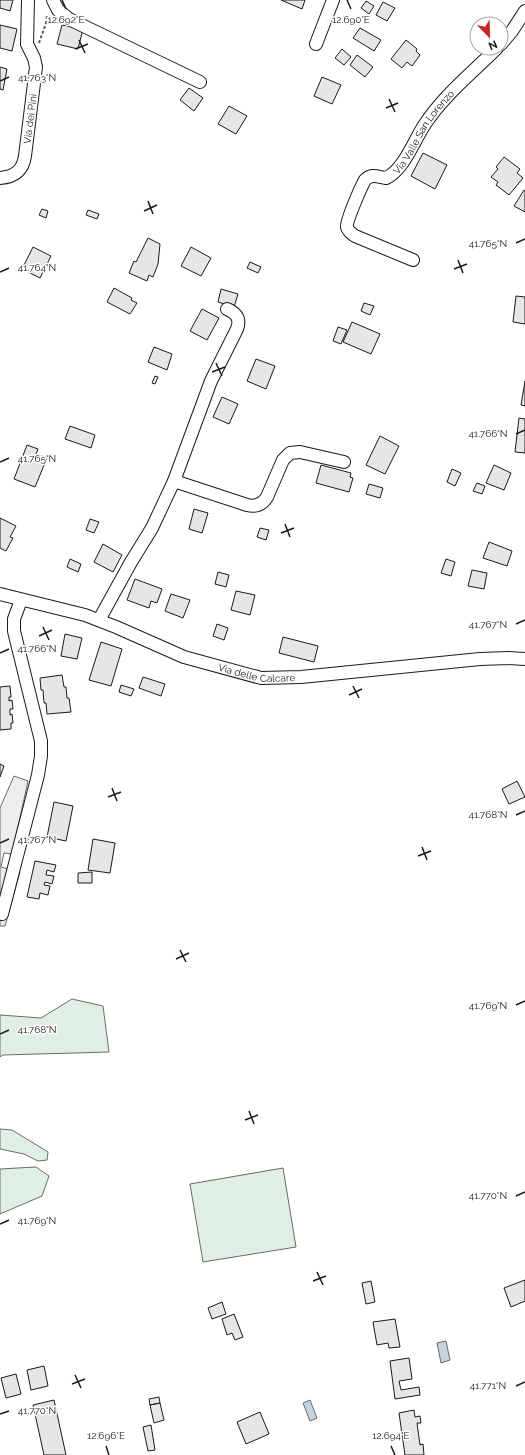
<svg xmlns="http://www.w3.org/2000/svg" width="525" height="1455" font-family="Raleway,sans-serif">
<rect width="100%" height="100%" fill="#fff"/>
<!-- green -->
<path fill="#e0efe3" stroke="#6a6a6a" d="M72 999 103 1006 109 1052 3 1055 0 1057V1015L41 1018Z
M0 1129 12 1130 48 1152 47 1160 38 1161 24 1154 0 1149Z
M36 1167 49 1176 42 1196 0 1214V1169Z
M283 1168 296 1247 203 1262 190 1184Z"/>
<!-- parking -->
<path fill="#ededed" stroke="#6a6a6a" d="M14 776 28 781 12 854 4 853 1 867 20 872 5 926H0V808Z"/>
<!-- water -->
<path fill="#c6d2dc" stroke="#6a6a6a" d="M446 1341 450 1360 441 1363 437 1343Z
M310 1400 317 1418 310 1421 303 1403Z"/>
<!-- building -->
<path fill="#e6e6e6" stroke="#1a1a1a" d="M0 0H13L10 11 0 8Z
M281 0H305L302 9Z
M366 1 374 6 369 14 361 8Z
M383 2 395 8 387 21 376 15Z
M0 25 17 29 12 51 0 48Z
M62 25 83 29 78 49 57 44Z
M360 28 381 40 374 51 353 38Z
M406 40 417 49 416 51 420 55 412 66 407 62 402 68 391 59Z
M342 49 351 57 344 65 335 58Z
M357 55 373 67 365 77 350 65Z
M0 67 7 69 3 90 0 89Z
M322 77 341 85 332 104 314 96Z
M189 88 203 98 194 111 180 100Z
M229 106 247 116 236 134 218 124Z
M423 153 447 165 435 189 411 176Z
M504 157 520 169 517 173 523 178 509 195 496 185 498 182 491 177 498 169 496 167Z
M524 190 525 191V212L514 206Z
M42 209 48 211 46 218 39 215Z
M88 210 99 214 97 219 86 215Z
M148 238 160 244 158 264 153 277 149 275 147 281 129 273 134 261 136 262Z
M33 247 51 256 40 278 22 269Z
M191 247 211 258 201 276 181 266Z
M250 262 261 267 258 273 247 268Z
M114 288 132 298 131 300 137 303 130 314 107 302Z
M221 289 238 294 234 307 218 302Z
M516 296 525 297V324L513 322Z
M364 303 374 306 370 315 361 311Z
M202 309 219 318 207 340 190 331Z
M352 322 380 334 371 354 343 342Z
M338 327 347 330 341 344 333 341Z
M154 347 172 354 167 370 148 362Z
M256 359 275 366 266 389 247 381Z
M155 376 158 377 155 384 152 383Z
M525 381V406L521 405Z
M222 397 238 404 229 424 213 417Z
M519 418 525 419V453L515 452Z
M70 426 95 435 91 448 65 439Z
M380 436 399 446 385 474 366 465Z
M27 445 38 449 36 454 47 458 35 487 14 479Z
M321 465 351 473 350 477 353 478 349 492 316 483Z
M494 465 511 473 504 490 486 483Z
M452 469 461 473 455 486 447 482Z
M477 483 485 486 482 494 473 491Z
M369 484 383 488 380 498 366 494Z
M194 509 208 513 202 533 189 529Z
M0 518 16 526 10 537 13 538 6 551 0 548Z
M90 519 99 522 94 533 86 530Z
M260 528 269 530 266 540 257 537Z
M489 542 512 551 507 566 483 558Z
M103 544 122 555 113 572 94 562Z
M70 559 81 564 78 572 67 567Z
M446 559 455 562 451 576 441 573Z
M472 570 487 573 484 589 468 586Z
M218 572 229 575 226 587 215 584Z
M135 579 162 589 157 603 151 601 149 608 127 600Z
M236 591 255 595 250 615 231 610Z
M171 594 190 600 183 618 165 611Z
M217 624 228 628 224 640 213 636Z
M65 634 82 638 77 659 61 656Z
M283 637 318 646 314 662 279 653Z
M101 642 122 649 111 686 89 680Z
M62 675 64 687H66L67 698H69L71 712 47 714 46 703H44L43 690H41L40 678Z
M143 677 165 684 161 696 139 688Z
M121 685 134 689 131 696 119 692Z
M10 686 11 697H9V701L12 700 13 709H10V715L12 714 13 723H11V729L0 730V687Z
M0 764 4 766 0 777Z
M517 781 525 797 509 804 502 789Z
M54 802 73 806 66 841 47 837Z
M93 839 115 843 110 873 88 870Z
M35 861 56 865 54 872 47 870 46 875 54 876 52 884 45 882 44 885 50 886 48 895 40 893 39 899 27 897Z
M92 872V883H78V873Z
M525 1280V1301L511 1307 504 1288Z
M371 1281 375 1302 366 1304 362 1283Z
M222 1302 226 1314 212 1319 208 1308Z
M234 1314 243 1337 235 1340 232 1333 227 1335 222 1319Z
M395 1319 400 1347 389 1348 388 1343 377 1345 373 1322Z
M409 1358 412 1379 399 1381 401 1390 419 1387 420 1395 395 1399 390 1361Z
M44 1366 48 1386 31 1390 27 1370Z
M16 1374 21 1394 6 1398 1 1378Z
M159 1397 160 1403 150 1405 149 1399Z
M54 1400 66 1455H44L33 1405Z
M160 1403 164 1420 154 1423 150 1405Z
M414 1410 415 1417 420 1416 421 1423H417L420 1445 423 1444 424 1455H405L399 1413Z
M260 1412 269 1434 246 1444 237 1422Z
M151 1425 155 1450 148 1451 143 1427Z"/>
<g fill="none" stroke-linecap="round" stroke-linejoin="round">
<!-- minor casing -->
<g stroke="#1a1a1a" stroke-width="14">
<g id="minor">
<path d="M53 0 58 10 69 19 200 82"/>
<path d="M316 44 333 0"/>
<path d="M501 44 512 31 525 11"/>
<path id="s1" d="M0 178C15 177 23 170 25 156L36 67 34 58 27 44 28 0"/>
<path id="s2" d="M413 260 355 236C352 234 348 231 347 227 346 221 361 187 365 180 372 173 378 177 386 178 404 170 414 140 425 124 444 95 473 72 497 48"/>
<path d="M174 481 247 505C255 507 262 505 267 497L283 460 290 453 300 452 344 462"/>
<path id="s3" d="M0 594 85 615 116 627 184 657 261 678 301 677 480 659 508 658 525 659"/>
<path d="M99 620 131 562 152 528 174 481 211 381 237 329C241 318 236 313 227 309"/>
<path d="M2 914 38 775 41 756V741L14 631V619L21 600"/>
</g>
</g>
<!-- path -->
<path stroke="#5f5f5f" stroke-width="2" stroke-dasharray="3 2" stroke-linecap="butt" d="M39 43 46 23 47 15"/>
<!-- minor -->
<use href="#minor" stroke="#fff" stroke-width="12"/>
</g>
<!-- ticks -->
<path fill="none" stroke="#1a1a1a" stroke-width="1.5" d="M62 0 66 9M347 0 351 9M79 40 85 53M75 49 88 44M0 81 9 77M389 99 395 112M386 108 398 103M148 201 153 214M144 211 157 205M516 243 525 239M458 260 463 273M454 269 467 264M0 272 9 268M216 363 222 376M212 372 225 367M516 434 525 430M0 462 9 458M285 524 290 537M281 533 294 528M516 624 525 620M43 627 49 640M39 636 52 630M0 653 9 649M353 686 359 698M349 695 362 689M112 788 117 801M108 797 121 792M516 815 525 811M0 843 9 839M422 847 427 860M418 856 431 851M180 950 186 962M176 959 189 953M516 1005 525 1001M0 1034 9 1030M249 1111 254 1124M245 1120 258 1115M516 1196 525 1192M0 1224 9 1220M317 1272 323 1285M313 1281 326 1276M75 1375 81 1388M72 1384 85 1379M516 1386 525 1382M0 1414 9 1411M106 1446 109 1455M391 1446 395 1455"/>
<g text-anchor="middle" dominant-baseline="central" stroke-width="3" stroke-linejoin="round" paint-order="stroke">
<!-- street labels -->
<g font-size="10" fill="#1a1a1a" stroke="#fff">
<text stroke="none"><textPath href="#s1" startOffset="74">Via dei Pini</textPath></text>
<text stroke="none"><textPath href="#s2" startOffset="208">Via Valle San Lorenzo</textPath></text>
<text stroke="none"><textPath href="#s3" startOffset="270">Via delle Calcare</textPath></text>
</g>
</g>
<g font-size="10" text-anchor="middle" fill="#1a1a1a" stroke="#fff" stroke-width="3" stroke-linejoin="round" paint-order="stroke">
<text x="66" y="23">12.692°E</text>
<text x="351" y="23">12.690°E</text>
<text x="37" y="81">41.763°N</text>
<text x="488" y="247">41.765°N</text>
<text x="37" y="271">41.764°N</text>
<text x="488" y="437">41.766°N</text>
<text x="37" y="462">41.765°N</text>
<text x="488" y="628">41.767°N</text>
<text x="37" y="652">41.766°N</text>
<text x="488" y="818">41.768°N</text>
<text x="37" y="843">41.767°N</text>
<text x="488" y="1009">41.769°N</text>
<text x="37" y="1033">41.768°N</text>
<text x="488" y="1199">41.770°N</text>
<text x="37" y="1224">41.769°N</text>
<text x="488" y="1389">41.771°N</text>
<text x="37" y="1414">41.770°N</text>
<text x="106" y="1439">12.696°E</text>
<text x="391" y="1439">12.694°E</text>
</g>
<!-- north arrow -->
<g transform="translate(489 36) rotate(157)"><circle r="19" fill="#ffffff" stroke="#a3a3a3"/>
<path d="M0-3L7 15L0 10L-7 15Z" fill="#c62828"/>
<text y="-6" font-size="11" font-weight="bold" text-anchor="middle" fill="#1a1a1a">N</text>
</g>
</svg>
